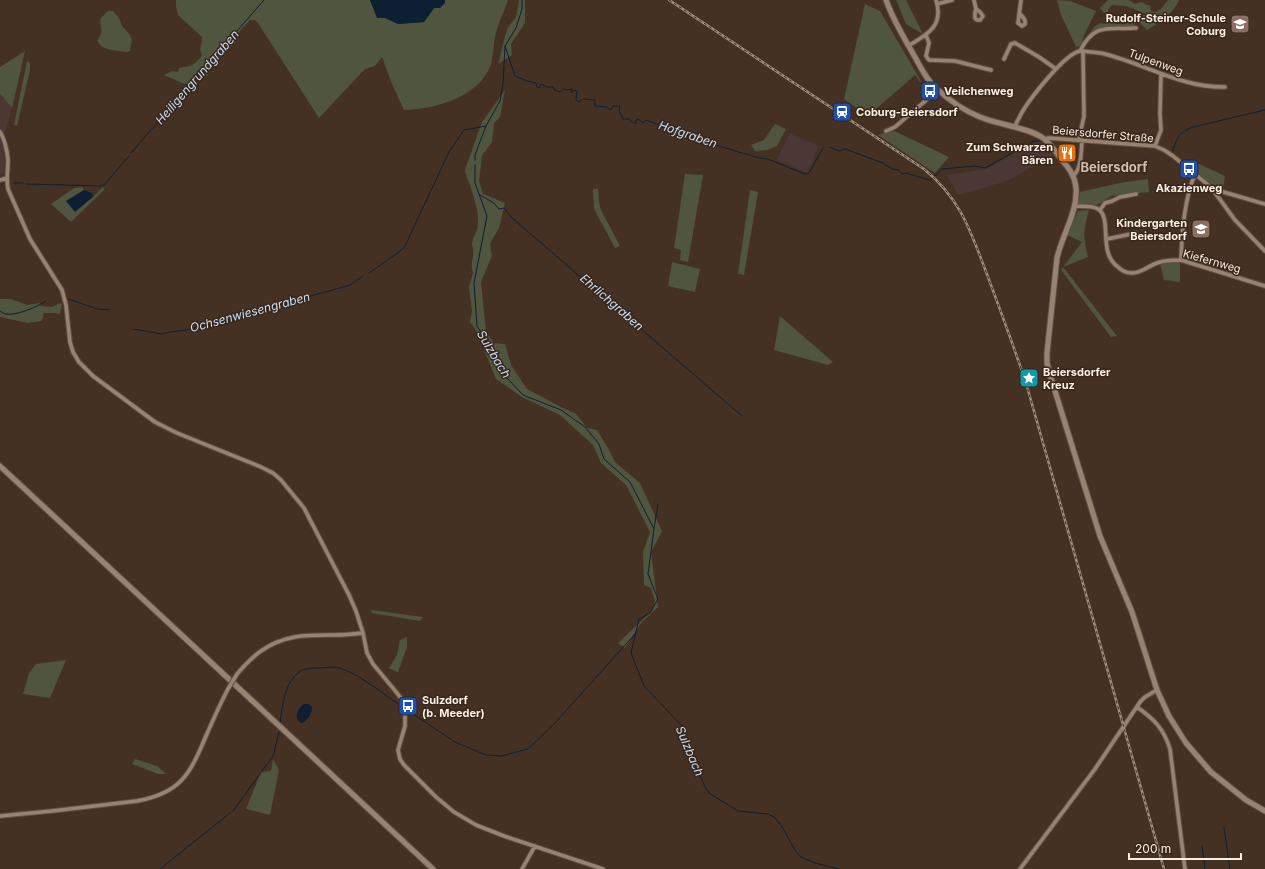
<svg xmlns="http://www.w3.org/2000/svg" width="1265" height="869" font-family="Inter,sans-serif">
<rect width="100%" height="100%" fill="#443123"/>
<!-- commercial -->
<path fill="#4c3737" d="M0 94 12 108 2 143 4 148 5 172 0 176Z
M789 133 819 146 807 173 777 160Z
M1040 141 1054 155 1007 181 958 195 947 175 987 169 1028 145Z"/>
<!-- green -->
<path fill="#4f553e" d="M176 0H370L377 17 385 18 398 24 424 22 434 8 445 3V0H508C505 10 500 19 497 29 492 42 495 59 488 71 473 99 433 109 404 110L392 84 382 57 375 66 365 69 319 118 258 23 255 20H250L239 32C238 48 219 51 212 63 210 66 209 71 208 75L187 84 182 83 164 75 172 71 178 72 179 68C190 66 195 66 202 55L200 49 202 40V37L178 15 176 6Z
M519 0H525V23L511 44 512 55 498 64 507 29 516 17Z
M896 0H906L923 34 906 24Z
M1057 0 1070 1 1096 11 1084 35 1081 46 1076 47 1061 15Z
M1108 0H1129L1135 4 1141 2 1150 6 1151 11 1155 12 1161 9 1168 0H1179C1174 13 1159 23 1147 30L1141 24 1136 23 1132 27H1107L1090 33 1094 27 1100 23 1104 24 1106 23 1107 21 1111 23C1116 23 1120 25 1124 24 1132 22 1139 18 1146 14L1126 6 1112 5 1109 8 1108 12 1104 13 1100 8Z
M865 4 880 11 921 81 920 82 915 75 868 116 844 99Z
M108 11H113L119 18 122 26 130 35 132 40 130 51 127 52C120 51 99 50 98 41 98 37 101 35 101 32 102 28 100 23 100 19Z
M25 51 12 108 0 94V67Z
M27 61 30 63V70L17 126 14 125Z
M505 90 500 117 494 123 492 142 482 156 479 181 483 194 505 203 499 228 490 244 492 256 481 282 486 332 494 343 505 344 511 365 527 389 563 408 576 414 587 428 597 430 608 448 615 462 640 483 662 531 651 552 658 607 641 623 625 648 618 643 652 611 655 601 651 588 644 585 643 552 650 532 626 485 601 463 593 445 560 415 522 397 496 379 483 347 476 330 470 322 472 311 469 287 473 273C469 262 476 256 472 245 472 237 478 232 478 224 479 211 474 200 471 188 469 181 466 177 465 170L482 122Z
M775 124 786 129 777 146 767 150 755 151 751 145 764 140Z
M892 130 949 157 935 173 878 135Z
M1199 164 1225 176 1223 189 1213 185 1193 171Z
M685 174 703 175 688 262 680 260 681 250 674 248Z
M1148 179 1149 192 1111 196 1097 205 1078 204 1080 192 1119 183Z
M82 187 84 190 66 201 93 197 103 187 104 190 71 222 51 204 74 188Z
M593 189H598L599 202 601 210 620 246 615 248 594 209Z
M750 190 758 192 744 275 738 274Z
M1089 210C1083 231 1083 235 1088 257L1063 267 1117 336 1111 337 1061 270 1082 242 1067 235 1078 211Z
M1180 261V282L1164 280 1160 264Z
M672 262 700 269 695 292 668 286Z
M0 299H11L27 305 40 303 41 306 52 307 60 303 62 304 60 314 53 313H44L42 321 28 323 0 317Z
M780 316 833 362 828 365 774 350Z
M371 610 423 617 420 621 372 613Z
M407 637V647L398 672H397L389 668 397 655 400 640Z
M66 660 50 698 23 694 29 673 36 664Z
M135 759 157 766 166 774H158L132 764Z
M273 759 279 770 270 815 246 809 261 772 271 771Z"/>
<!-- water -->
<path fill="#0d1f32" d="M370 0H445V3L440 8H434L424 22 398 24 385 18H377Z
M84 190 92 193 93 197 75 212 66 201Z
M304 704H309L312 707C312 714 308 720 302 723 293 720 297 708 304 704Z"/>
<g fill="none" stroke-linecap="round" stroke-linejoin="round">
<!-- stream -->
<path stroke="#0d1f32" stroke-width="1" d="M505 46 515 76 527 81 536 83 537 87 539 88 541 84 545 86 546 87H553L554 90 560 92 564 89 567 90 572 89 571 92H573L574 90 577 91 576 100 579 102 583 99 595 100V106L606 107 611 110 613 106H620L619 110 623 119H629L633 123H636V120L638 119 643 123 646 120 699 140 759 158 768 159 805 174 809 173 823 148
M829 147 839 151 845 149 883 163 892 169 899 170 902 174 906 173 929 180 931 179 942 169 975 166 985 168 1034 141H1041
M1173 151C1177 136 1179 133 1193 127L1265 110
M131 153 264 0
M475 160V155L486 126 500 101 503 84 505 46 516 28 522 9V0
M475 165V183L487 216 474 283 477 326 496 354 507 378 523 395 561 410 585 427 599 444 604 459 630 482 654 529 648 574 658 599 650 613 639 619 631 653 644 686 683 727 692 756 705 787 709 793 738 811 768 814 774 817 781 825 796 852 801 857 815 863 839 869
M14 183H23
M26 184 101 186 104 185 129 156
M480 195 494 203 499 209 504 208 511 217 742 416
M369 273 399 252 405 246 449 152 464 130 486 126
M68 299 98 309 110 310
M0 311C1 312 5 314 6 314 16 316 37 307 46 301
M133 329 162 334 170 332 186 330 329 291 350 285 363 276
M654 528 658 504
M407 710 455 742 486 755 501 756 528 749 555 723 635 634
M280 724C282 708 284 684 298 673 303 668 312 668 318 668 323 668 329 667 334 667 354 669 385 696 403 707
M233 811 273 756 280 729
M1224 828 1230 869
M1202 846 1205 869
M160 869 230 813"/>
<!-- street casing -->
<g stroke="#605144" stroke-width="5.5">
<path id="street" d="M974 0 976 9 975 12V18L977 20H980L983 16 980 12 976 9
M937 4 952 0
M1020 14C1023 17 1026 20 1025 24L1022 26 1018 23 1021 0
M926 35 929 43 926 56 929 60 955 61 991 70
M908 46C928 34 944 26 936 0
M1080 51C1088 52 1097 52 1105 54 1145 64 1182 88 1225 87
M1004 59 1011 44 1015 43 1039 57 1056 69
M1015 127C1016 124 1017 121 1019 118 1026 103 1064 54 1080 51 1095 22 1107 30 1136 28
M886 131 895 127 938 90
M0 132C5 140 7 150 8 160 8 170 6 179 8 189L30 239 62 290 66 305 70 342 73 352 79 362 93 376 155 422 177 433 261 467 273 473 281 480 304 508 349 595 356 611 363 633 367 653 373 664 397 693 403 701 405 711V726L398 750 400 759 404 765 436 797 454 812 476 825 504 836 603 869
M1044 139 1049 138 1155 146 1164 150 1173 156 1213 189 1265 204
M1079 139 1084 116 1083 52
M1155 146 1161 130 1160 114 1161 74
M1074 175C1082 167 1081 151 1082 140
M0 180 7 178
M1213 190 1235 220 1265 251
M1074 206C1081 207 1091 205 1098 209 1113 218 1097 252 1118 267 1122 271 1126 273 1132 273 1142 273 1148 266 1157 263 1165 260 1174 260 1181 260L1265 286
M1100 210 1105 203 1112 201 1120 197 1136 194
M1107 239 1136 233
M1181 260C1182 231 1184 201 1195 174
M237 674C244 666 252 657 261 651 285 634 308 635 335 635 344 635 354 634 363 633
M1137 707C1154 719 1164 729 1170 749L1185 869
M0 816 52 811 137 801C181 793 190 774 206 736 213 720 220 704 228 689
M522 869 535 846
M1020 869 1095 769 1140 702 1145 697 1157 690"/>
</g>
<!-- secondary casing -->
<g stroke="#605144" stroke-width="7">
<path id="secondary" d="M886 0C893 20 904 38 915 57 921 68 927 81 937 89 949 100 965 111 980 117 999 125 1027 127 1043 138 1050 143 1056 152 1061 159 1069 168 1075 176 1076 188 1078 212 1062 235 1057 258L1047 353V363L1051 378 1100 536 1132 612 1157 690 1169 716 1186 743 1211 772 1246 800 1265 811
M0 466 433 869"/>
</g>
<!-- street -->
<use href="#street" stroke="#988272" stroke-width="3.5"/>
<!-- secondary -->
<use href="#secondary" stroke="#988272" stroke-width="5"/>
<!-- rail casing -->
<g stroke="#9d8e82" stroke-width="2.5">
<path id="rail" d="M669 0 924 169C962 200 971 233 988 277 1001 312 1014 347 1026 383L1164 869"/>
</g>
<!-- rail -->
<use href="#rail" stroke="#39271a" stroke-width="1" stroke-dasharray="3" stroke-linecap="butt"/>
<!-- street-bridge casing -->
<g stroke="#605144" stroke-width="5.5" stroke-linecap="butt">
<path id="street-bridge" d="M228 689 237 674"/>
</g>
<!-- street-bridge -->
<use href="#street-bridge" stroke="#988272" stroke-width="3.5"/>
</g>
<!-- icons -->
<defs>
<g id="school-square" transform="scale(1)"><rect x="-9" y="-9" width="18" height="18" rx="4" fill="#8d6e63" stroke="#39271a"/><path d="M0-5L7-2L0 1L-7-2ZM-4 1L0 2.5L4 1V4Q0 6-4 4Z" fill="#fff"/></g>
<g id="bus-square" transform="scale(1)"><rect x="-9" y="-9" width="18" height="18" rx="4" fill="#1a4fb4" stroke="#39271a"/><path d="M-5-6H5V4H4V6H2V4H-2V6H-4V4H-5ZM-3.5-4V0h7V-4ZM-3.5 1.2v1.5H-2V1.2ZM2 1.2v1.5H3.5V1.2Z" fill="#fff"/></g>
<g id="station-square" transform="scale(1)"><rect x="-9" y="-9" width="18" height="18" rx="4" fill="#1a4fb4" stroke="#39271a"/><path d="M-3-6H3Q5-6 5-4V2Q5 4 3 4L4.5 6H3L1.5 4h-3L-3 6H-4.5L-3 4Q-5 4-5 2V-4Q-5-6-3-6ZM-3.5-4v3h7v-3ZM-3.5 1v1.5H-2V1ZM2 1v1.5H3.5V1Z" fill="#fff"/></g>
<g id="restaurant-square" transform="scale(1)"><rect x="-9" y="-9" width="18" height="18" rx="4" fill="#e8710a" stroke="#39271a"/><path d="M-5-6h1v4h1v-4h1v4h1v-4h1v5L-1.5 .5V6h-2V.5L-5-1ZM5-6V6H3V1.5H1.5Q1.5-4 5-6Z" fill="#fff"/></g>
<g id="sight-square" transform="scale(1)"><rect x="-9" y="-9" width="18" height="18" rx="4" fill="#0f9aa8" stroke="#39271a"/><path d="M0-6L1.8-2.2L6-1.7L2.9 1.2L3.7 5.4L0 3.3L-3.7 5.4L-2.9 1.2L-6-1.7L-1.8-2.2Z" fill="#fff"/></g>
</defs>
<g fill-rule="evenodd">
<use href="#school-square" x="1240" y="24"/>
<use href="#bus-square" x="930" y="91"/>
<use href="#station-square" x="842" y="112"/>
<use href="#restaurant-square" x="1067" y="153"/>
<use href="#bus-square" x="1189" y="169"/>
<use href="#school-square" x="1201" y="229"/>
<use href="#sight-square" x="1029" y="378"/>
<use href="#bus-square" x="408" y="706"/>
</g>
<g text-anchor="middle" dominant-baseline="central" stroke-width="3" stroke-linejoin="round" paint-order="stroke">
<!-- poi labels -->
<g font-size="11" font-weight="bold" fill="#fbefe6" stroke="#39271a" text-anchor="start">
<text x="1226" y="18" text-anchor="end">Rudolf-Steiner-Schule<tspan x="1226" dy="13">Coburg</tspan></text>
<text x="944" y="91">Veilchenweg</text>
<text x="856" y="112">Coburg-Beiersdorf</text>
<text x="1053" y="147" text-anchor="end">Zum Schwarzen<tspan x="1053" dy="13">Bären</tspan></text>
<text x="1189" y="188" text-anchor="middle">Akazienweg</text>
<text x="1187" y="223" text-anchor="end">Kindergarten<tspan x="1187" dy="13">Beiersdorf</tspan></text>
<text x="1043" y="372">Beiersdorfer<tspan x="1043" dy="13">Kreuz</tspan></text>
<text x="422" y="700">Sulzdorf<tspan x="422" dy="13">(b. Meeder)</tspan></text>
</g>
<!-- street labels -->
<g font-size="11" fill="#fbefe6" stroke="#39271a">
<text transform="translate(1156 62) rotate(20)">Tulpenweg</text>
<text transform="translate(1103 134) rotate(5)">Beiersdorfer Straße</text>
<text transform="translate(1212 261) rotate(16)">Kiefernweg</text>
</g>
<!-- water labels -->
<g font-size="12" font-style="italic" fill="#c7dff9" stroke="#39271a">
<text transform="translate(197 77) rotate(-49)">Heiligengrundgraben</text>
<text transform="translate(688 134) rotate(19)">Hofgraben</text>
<text transform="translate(612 302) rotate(41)">Ehrlichgraben</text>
<text transform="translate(250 312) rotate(-15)">Ochsenwiesengraben</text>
<text transform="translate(494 354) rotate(59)">Sulzbach</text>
<text transform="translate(690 751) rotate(67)">Sulzbach</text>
</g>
<!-- quarter labels -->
<g font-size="13" font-weight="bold" fill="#d4bdac" stroke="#39271a">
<text x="1114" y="167">Beiersdorf</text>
</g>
</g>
<!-- scale -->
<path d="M1129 853v6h112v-6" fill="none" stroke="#fbefe6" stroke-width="2"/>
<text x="1135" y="853" font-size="12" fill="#fbefe6" stroke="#39271a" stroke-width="3" paint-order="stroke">200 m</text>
</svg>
